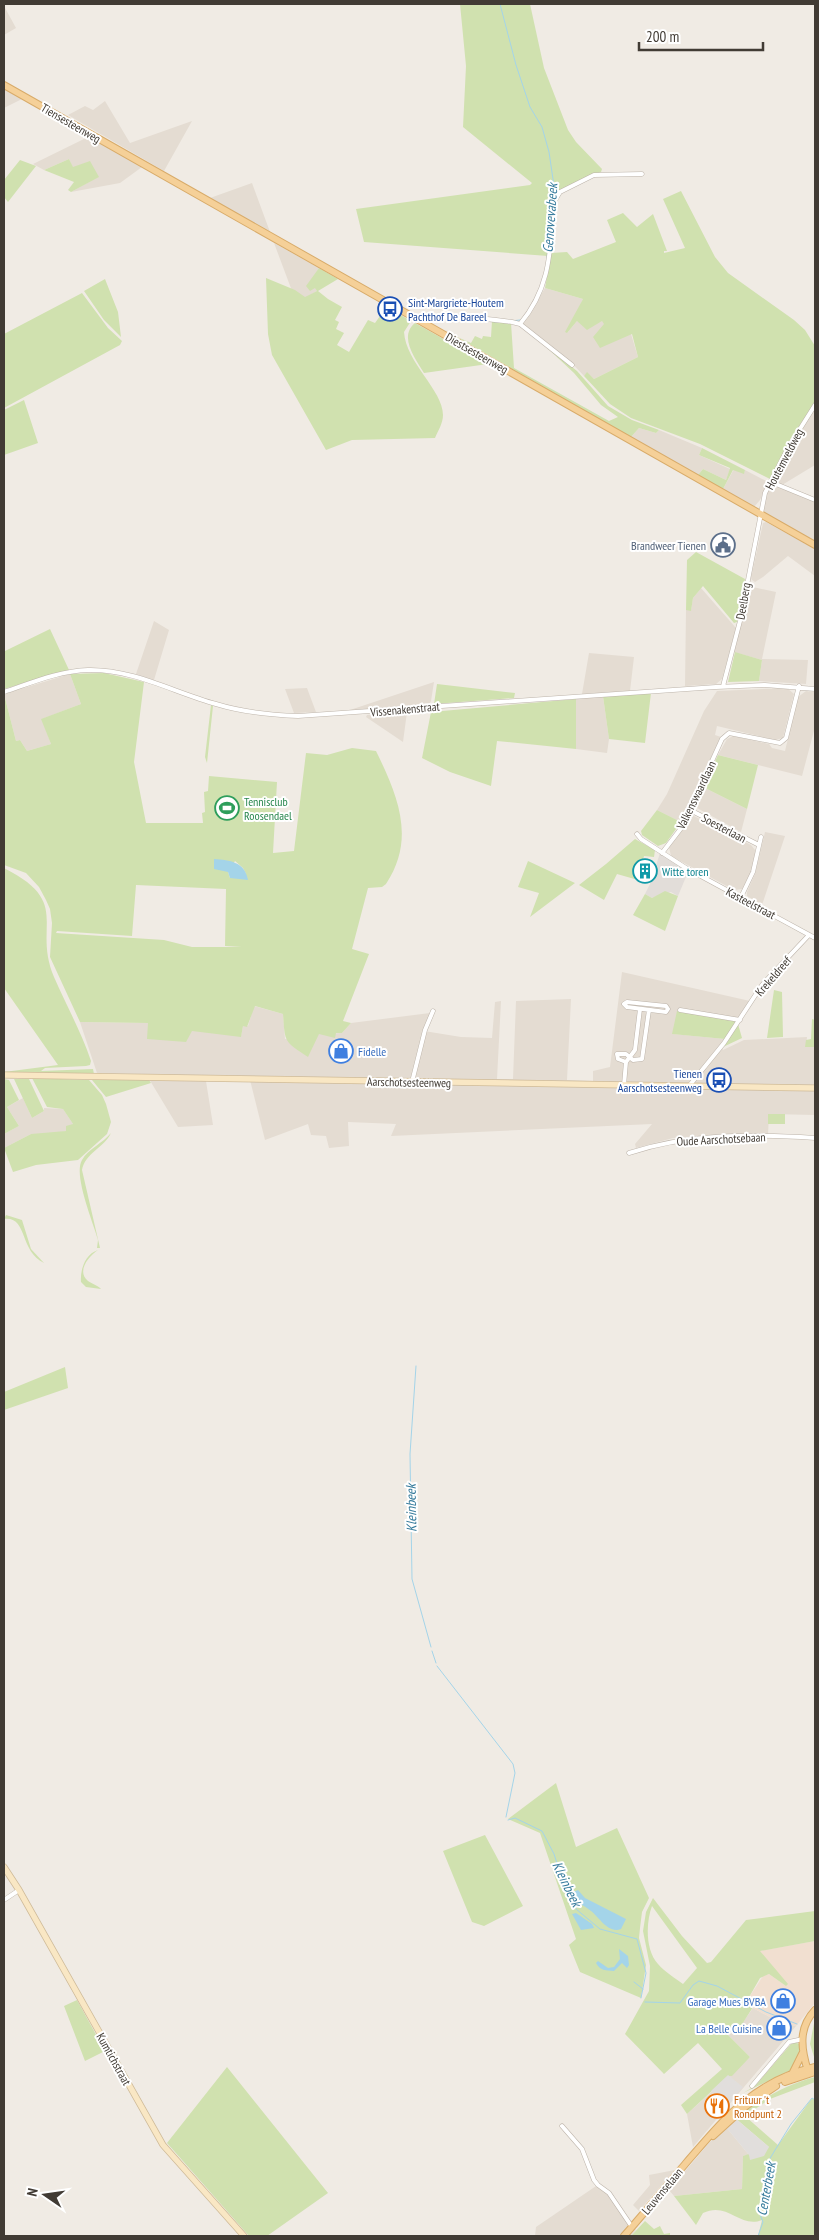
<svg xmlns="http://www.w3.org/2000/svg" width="819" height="2240" font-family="'PT Sans Narrow',sans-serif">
<rect width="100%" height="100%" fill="#f0ebe4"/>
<!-- residential -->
<path fill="#e4dcd2" d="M4 6 16 28 4 35Z
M4 89 22 99 4 108Z
M105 101 130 143 192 121 164 171 68 115 85 106 93 110Z
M88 137 142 167 120 183 71 192 98 177 73 168 69 159 44 170 33 164Z
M252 183 270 232 210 198Z
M274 243 319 268 313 278 317 291 305 298 292 291Z
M545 288 583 299 567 333 577 321 594 324 602 321 631 334 638 357 594 379 587 373 584 376 568 359 523 324Z
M815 406V465L782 485 773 481 783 459Z
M639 428 656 433 659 430 702 448 699 455 730 469 726 480 703 469 698 475 631 437Z
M734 469 744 473 745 470 768 482 760 500 754 507 723 489Z
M772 485 815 501V541L763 512 767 493Z
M766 522 815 549V576L788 556 763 577 755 582 752 580 751 578 763 523Z
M748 586 776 592 762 659 808 660 806 684 759 681 762 660 734 652Z
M701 588 736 628 722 679 716 684 685 686 686 610H691L693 598Z
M154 621 169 630 154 680 136 674Z
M589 653 634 657 630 691 582 694Z
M70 674 81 704 42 719 51 744 27 751 20 740 16 741 4 694Z
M434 682 431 701 429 705 350 710Z
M307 688 316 712 294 713 285 689Z
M787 688 794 694 783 738 775 740 717 726 715 735 721 737 681 822 657 810 667 794 704 711 717 691Z
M806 691 814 692 815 727 802 776 718 755 727 739 733 736 769 744 772 748 785 751 798 697Z
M603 696 609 739 607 753 576 749V699Z
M407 712 403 742 366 717 367 715Z
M703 787 747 809 741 832 697 808 698 799Z
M692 815 751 845 755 850V857L752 870 742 889 734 890 671 856 669 847Z
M765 832 785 836 762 905 747 896V892L755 874Z
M622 972 750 1001 737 1021 678 1011 673 1034 725 1039 720 1045 723 1050 744 1040 807 1037 806 1047H815V1115L769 1114 768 1135H725L673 1138 636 1148 635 1144 652 1124 391 1136 396 1124 348 1122 349 1146 329 1148 326 1136 311 1135 308 1124 265 1140 249 1076 205 1075 213 1125 178 1127 146 1074 97 1073 80 1022 148 1023 241 1036 243 1026H248L254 1006 283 1014 285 1039 319 1034 342 1033 351 1023 430 1013 424 1031 461 1037 492 1038 495 1002 501 1001 497 1079H513L516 1001 571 999 567 1080 593 1081V1071L610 1067Z
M23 1098 32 1118 44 1111V1108L63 1109 73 1124 67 1131 53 1134H31L4 1148V1134L19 1126 7 1107Z
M753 2008 779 2022 796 2026 693 2147 687 2114 750 2057 727 2034 736 2026 739 2028Z
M726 2127 749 2155 743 2156 742 2189 674 2196 669 2190 709 2143Z
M675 2170 639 2211 633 2205 650 2185 649 2175Z
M599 2184 613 2195 625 2216 636 2230 631 2236H535L536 2227Z"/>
<!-- commercial -->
<path fill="#f1dfd0" d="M815 1941V2003L796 2026 779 2022 753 2008 755 2004 748 1999 763 1976 769 1974 786 1986 759 1951Z"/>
<!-- industrial -->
<path fill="#e2ddd9" d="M660 853 688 872 678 896 671 892 652 898 645 894 650 884Z"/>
<!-- green -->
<path fill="#d0e1af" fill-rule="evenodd" d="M460 4H530L544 68 568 130 576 142 602 169 601 172 553 194 548 256 364 242 356 209 530 185 532 183 463 127 466 66Z
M69 159 73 167 90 161 99 177 71 192 68 190 74 182 44 170Z
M20 160 36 166 8 202 4 197V180Z
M681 191 715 257 728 273 794 320 805 330 815 346V403L791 438 770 479 700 444 631 418 610 404 584 376 587 372 594 379 638 357 632 334 600 348 593 337 604 324 602 321 587 330 577 321 567 333 565 332 583 299 545 288 551 253 567 252 573 259 616 242 607 220 623 213 637 227 653 214 667 251H664V253L685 248 663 199Z
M319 268 338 279 318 291 328 299 342 307 335 320 339 322 336 329 344 333 337 345 349 352 368 320 375 323 380 316 386 319 392 310 411 321 404 332C406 363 443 390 443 415 443 423 438 431 435 438L352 440 326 450 272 355 268 334 266 278 295 290 305 297 317 291 315 288 310 291 306 286Z
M105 279 118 312 121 337 104 320 84 291Z
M82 293 108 328 122 341 120 345 4 408V334Z
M492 321 511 323 514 368 609 421 618 417 601 405 574 373 543 344 577 371 608 406 632 420 659 430 656 433 639 428 631 437 455 336 471 343 475 336 482 339 483 336 491 337Z
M415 323 488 364 424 373C416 359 398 337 415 323Z
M24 400 38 443 4 455V410Z
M702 448 745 470 744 474 733 470 723 489 698 475 703 469 726 480 730 468 699 455Z
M696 552 745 579 737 622 734 623 703 586 693 598 691 611 686 610 687 560Z
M50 629 69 670 4 689V649L5 651Z
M735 652 762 660 759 681 728 682Z
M104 673 144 682 134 762 146 823H203L202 813 205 812 204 792 208 791 209 776 277 782 273 853 294 851 306 753 327 755 352 748 376 751C398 796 416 839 386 884L382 887 368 888 352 949 369 954 343 1021 351 1023 342 1033H336L335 1038 319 1034 308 1057C284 1041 285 1043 283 1014L255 1006 247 1027 243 1026 241 1037 192 1031 186 1042 147 1039 148 1023 80 1022 50 957 52 923 50 909 46 900 39 887 26 873 4 865V694L16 741 20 740 27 751 51 744 41 719 81 704 70 674ZM235 861 243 868 246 874 230 878 228 872ZM136 885 226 889 225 946 242 947H192L164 940 56 933 57 931 132 936Z
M437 684 515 693 514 698 434 704Z
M651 693 645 743 609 739 603 696Z
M576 699V749L497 741 491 786 450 772 422 758 431 712Z
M211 705 213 706 207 763 205 757Z
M718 755 758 765 747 809 703 787Z
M657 810 681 822 666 843 658 846 642 835 641 831Z
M635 839 655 850 654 857 644 856 638 880 617 874 604 900 579 885 606 864Z
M528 861 575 883 530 917 539 893 518 887Z
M4 868C73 903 32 925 54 977 66 1005 81 1031 91 1061L90 1065 86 1066 45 1068 41 1071 93 1069 94 1074 4 1072 58 1065 4 988Z
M665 891 678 896 665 931 633 915 645 894 652 898Z
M774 990 782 992 783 1037 767 1038Z
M677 1011 737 1021 725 1039 672 1034Z
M812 1019 815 1020V1047H805L806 1040 811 1039Z
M738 1024 742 1038 723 1047Z
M32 1078 89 1080 102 1095 106 1104 111 1122 107 1134 78 1160 36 1165 13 1172 4 1148 31 1134 66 1131V1126L73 1124 63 1109 47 1107Z
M4 1079 9 1080 19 1100 7 1107 19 1126 4 1134Z
M14 1079H29L44 1111 32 1118Z
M92 1080H149L151 1083 106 1097Z
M768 1114H785V1124H768Z
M111 1133C104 1148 85 1153 82 1170L100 1248H97L98 1240C93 1222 73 1175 82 1160 88 1149 103 1143 111 1133Z
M6 1215 22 1220 31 1249 44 1263C19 1251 28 1216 4 1219Z
M98 1250C89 1256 76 1271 88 1281 92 1284 99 1286 101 1289L86 1287 81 1282C80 1270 85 1254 98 1250Z
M65 1367 68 1388 4 1410V1392Z
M556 1783 576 1847 617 1828 649 1898 642 1912 640 1928 639 1938 646 1965 641 1998 580 1972 569 1945 576 1939 540 1833 508 1819Z
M485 1835 523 1906 484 1926 472 1922 443 1851Z
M653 1898 682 1936 707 1963 711 1962 746 1920 815 1911V1941L760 1951 788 1984 786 1986 769 1974 760 1978 748 1999 755 2004 739 2029 736 2026 727 2034 750 2057 732 2076H728L687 2114 681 2105 722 2069 698 2043 664 2074 625 2034 649 1991 650 1966 643 1931 646 1912ZM652 1906 697 1968 683 1984C675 1978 665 1972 658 1964 645 1950 646 1922 652 1906Z
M77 2000 105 2051 85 2061 64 2006Z
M815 2018V2060L810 2044Z
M795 2042 799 2044 800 2054 791 2070 743 2093 755 2086 791 2044Z
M227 2067 328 2193 267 2236H249L167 2143Z
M815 2077V2082L770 2099 745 2116 778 2145 812 2098 815 2100V2236H758L762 2220C740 2229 728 2201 703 2213L696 2225 674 2196 742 2189 743 2156 769 2147 735 2118C761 2100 784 2085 815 2077Z
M645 2221 654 2229 660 2226 664 2234 670 2233V2236H631Z"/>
<!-- parking -->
<path fill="#e1dedc" d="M728 2075 743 2087 727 2106 711 2091Z
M735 2118 769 2147 764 2156 750 2160 749 2155 726 2127Z"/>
<!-- water -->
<path fill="#a4d4e9" d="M214 859C230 860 245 862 248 880L230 878 228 872 214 869Z
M578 1890 585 1898 626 1919 621 1929C608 1934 599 1917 591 1911 584 1905 576 1903 572 1895L573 1892Z
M576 1913 592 1924 594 1928 581 1930 572 1914Z
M619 1949 628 1956 629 1965 627 1968 622 1963 614 1971C606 1970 600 1971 596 1963L598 1961 608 1968 614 1967 620 1959Z"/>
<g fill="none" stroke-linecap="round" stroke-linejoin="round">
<!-- stream -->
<path stroke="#a4d4e9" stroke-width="1" d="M500 4 516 65 530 107 542 127 549 152 554 186 547 258
M470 320 499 322
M511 321 520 320
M416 1366 410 1454 412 1579 431 1647
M432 1651 436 1663
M437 1666 513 1764 515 1773 506 1817
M508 1820 515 1818 542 1831 554 1854 565 1888 576 1909 600 1929 637 1939 646 1973 641 1998
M634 1982 643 1989
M645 2002 680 2003 693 1985 699 1981 717 1986 766 2012 797 2024
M758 2236 763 2222 759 2212 769 2160 791 2124 812 2098 815 2100"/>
<!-- street casing -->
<g stroke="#bdb4aa" stroke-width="5">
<path id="street" d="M425 324C435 311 496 320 512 322L520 324 572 365
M520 324C552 286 550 248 554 202L560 192 594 175 642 174
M771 482 815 500
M723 686 740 621 765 493 788 448 815 405
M4 692C31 683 59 671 88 670 133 669 173 692 216 704 242 712 270 715 298 716L716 687 765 685 815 689
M690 810 759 845
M637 834 641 839 686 868 815 938
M662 853 682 827 722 739 729 733 780 743 786 738 799 686
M741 897 753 872 761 837
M627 1002 666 1006 668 1009 666 1012 627 1007 624 1004Z
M680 1010 740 1020
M626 1062 618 1059 617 1054H626L633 1060 642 1059 649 1010
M412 1082 425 1030 433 1011
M624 1085 626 1062 635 1050 640 1009
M689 1086 724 1043 762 985 809 935
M629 1153C690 1133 751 1134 815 1138
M4 1900 19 1890
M752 2086 789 2042 803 2039
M562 2126 582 2149 594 2180 598 2185 609 2193 632 2227"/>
</g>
<!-- secondary casing -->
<g stroke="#cfbb99" stroke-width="7">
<path id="secondary" d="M4 1075 815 1088
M4 1867 19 1890 163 2145 244 2236"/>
</g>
<!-- primary casing -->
<g stroke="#d8ab69" stroke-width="8">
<path id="primary" d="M4 85 815 545
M808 2071C801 2049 798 2028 815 2010
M792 2074 803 2052
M785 2082 815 2072
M713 2136 746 2106 776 2086
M624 2236C645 2212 665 2188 686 2163 725 2118 754 2081 815 2067"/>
</g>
<!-- street -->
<use href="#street" stroke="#fff" stroke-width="4"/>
<!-- secondary -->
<use href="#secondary" stroke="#f9e7c4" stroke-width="5.5"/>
<!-- primary -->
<use href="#primary" stroke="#f5d098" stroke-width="6"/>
</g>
<!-- icons -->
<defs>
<g id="bus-ring" transform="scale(1.25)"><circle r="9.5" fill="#fff" stroke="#1a4fb4" stroke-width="1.5"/><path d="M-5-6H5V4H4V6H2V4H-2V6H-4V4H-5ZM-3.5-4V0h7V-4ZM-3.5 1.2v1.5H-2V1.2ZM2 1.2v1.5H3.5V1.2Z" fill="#1a4fb4"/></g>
<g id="civic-ring" transform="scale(1.25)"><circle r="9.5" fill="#fff" stroke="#5c6f8a" stroke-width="1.5"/><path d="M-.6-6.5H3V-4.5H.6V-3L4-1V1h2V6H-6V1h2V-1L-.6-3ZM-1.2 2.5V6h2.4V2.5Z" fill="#5c6f8a"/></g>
<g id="stadium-ring" transform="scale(1.25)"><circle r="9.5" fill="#fff" stroke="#2e9e5b" stroke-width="1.5"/><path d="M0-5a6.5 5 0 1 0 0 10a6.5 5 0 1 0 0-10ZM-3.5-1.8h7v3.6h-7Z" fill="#2e9e5b"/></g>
<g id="building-ring" transform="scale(1.25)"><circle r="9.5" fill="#fff" stroke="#0f9aa8" stroke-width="1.5"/><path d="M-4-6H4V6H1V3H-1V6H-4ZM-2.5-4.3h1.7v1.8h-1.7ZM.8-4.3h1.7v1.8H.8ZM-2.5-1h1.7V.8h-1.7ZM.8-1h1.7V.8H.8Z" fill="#0f9aa8"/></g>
<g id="shop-ring" transform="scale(1.25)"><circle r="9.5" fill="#fff" stroke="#3f7fe0" stroke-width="1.5"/><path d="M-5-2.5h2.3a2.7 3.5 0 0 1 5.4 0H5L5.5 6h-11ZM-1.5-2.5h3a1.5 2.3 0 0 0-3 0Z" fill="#3f7fe0"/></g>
<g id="restaurant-ring" transform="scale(1.25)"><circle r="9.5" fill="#fff" stroke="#e8710a" stroke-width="1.5"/><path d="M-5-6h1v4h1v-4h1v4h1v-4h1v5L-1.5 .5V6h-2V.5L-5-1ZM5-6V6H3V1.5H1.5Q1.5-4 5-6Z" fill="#e8710a"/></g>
</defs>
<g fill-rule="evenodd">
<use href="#bus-ring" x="390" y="309"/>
<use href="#civic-ring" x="723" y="545"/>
<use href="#stadium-ring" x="227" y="808"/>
<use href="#building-ring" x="645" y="871"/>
<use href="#shop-ring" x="341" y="1051"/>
<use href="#bus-ring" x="719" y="1080"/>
<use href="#shop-ring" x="783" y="2001"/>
<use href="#shop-ring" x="779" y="2028"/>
<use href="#restaurant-ring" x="717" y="2106"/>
</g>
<g text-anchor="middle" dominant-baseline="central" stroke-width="4" stroke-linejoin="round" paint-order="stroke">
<!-- street labels -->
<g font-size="12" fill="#413b34" stroke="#fff">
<text transform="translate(71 123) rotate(30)">Tiensesteenweg</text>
<text transform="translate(477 353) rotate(30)">Diestsesteenweg</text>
<text transform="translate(784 459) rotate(-62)">Houtemveldweg</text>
<text transform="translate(743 601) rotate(-80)">Deelberg</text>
<text transform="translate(405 709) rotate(-5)">Vissenakenstraat</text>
<text transform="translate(696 795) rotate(-64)">Valkenswaardlaan</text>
<text transform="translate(724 828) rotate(28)">Soesterlaan</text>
<text transform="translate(751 903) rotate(28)">Kasteelstraat</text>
<text transform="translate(773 976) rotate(-49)">Krekeldreef</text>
<text transform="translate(409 1082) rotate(1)">Aarschotsesteenweg</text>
<text transform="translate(721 1139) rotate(-3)">Oude Aarschotsebaan</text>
<text transform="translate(114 2059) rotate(61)">Kumtichstraat</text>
<text transform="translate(662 2191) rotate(-50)">Leuvenselaan</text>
</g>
<!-- transit labels -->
<g font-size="12" fill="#164399" stroke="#fff" text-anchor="start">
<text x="408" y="302">Sint-Margriete-Houtem<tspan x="408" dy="14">Pachthof De Bareel</tspan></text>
<text x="702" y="1073" text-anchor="end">Tienen<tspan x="702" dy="14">Aarschotsesteenweg</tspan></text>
</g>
<!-- service labels -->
<g font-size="12" fill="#4e5e75" stroke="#fff" text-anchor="end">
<text x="706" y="545">Brandweer Tienen</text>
</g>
<!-- leisure labels -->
<g font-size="12" fill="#27864d" stroke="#fff" text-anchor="start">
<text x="244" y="801">Tennisclub<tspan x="244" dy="14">Roosendael</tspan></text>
</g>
<!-- culture labels -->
<g font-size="12" fill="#0d838f" stroke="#fff" text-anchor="start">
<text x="662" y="871">Witte toren</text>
</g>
<!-- shop labels -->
<g font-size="12" fill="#366cbe" stroke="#fff" text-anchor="end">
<text x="358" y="1051" text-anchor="start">Fidelle</text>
<text x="766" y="2001">Garage Mues BVBA</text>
<text x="762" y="2028">La Belle Cuisine</text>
</g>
<!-- food labels -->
<g font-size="12" fill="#c56008" stroke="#fff" text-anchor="start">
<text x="734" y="2099">Frituur 't<tspan x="734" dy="14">Rondpunt 2</tspan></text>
</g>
<!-- water labels -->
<g font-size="14" font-style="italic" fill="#367b9c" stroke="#fff">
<text transform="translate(550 218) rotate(-86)">Genovevabeek</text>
<text transform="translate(411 1508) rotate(-91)">Kleinbeek</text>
<text transform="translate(567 1884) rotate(64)">Kleinbeek</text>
<text transform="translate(766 2189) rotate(-80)">Centerbeek</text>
</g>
</g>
<!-- border -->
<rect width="819" height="2240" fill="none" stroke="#413b34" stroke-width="10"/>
<!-- north arrow -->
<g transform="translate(45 2195) rotate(283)" stroke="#ffffff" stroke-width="4" paint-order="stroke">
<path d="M0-4L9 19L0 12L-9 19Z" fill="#413b34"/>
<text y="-8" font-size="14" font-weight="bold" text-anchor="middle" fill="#413b34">N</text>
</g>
<!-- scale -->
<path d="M639 42v8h124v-8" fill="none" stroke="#413b34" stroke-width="2.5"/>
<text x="646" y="42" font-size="15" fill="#413b34" stroke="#ffffff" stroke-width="4" paint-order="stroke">200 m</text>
</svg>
